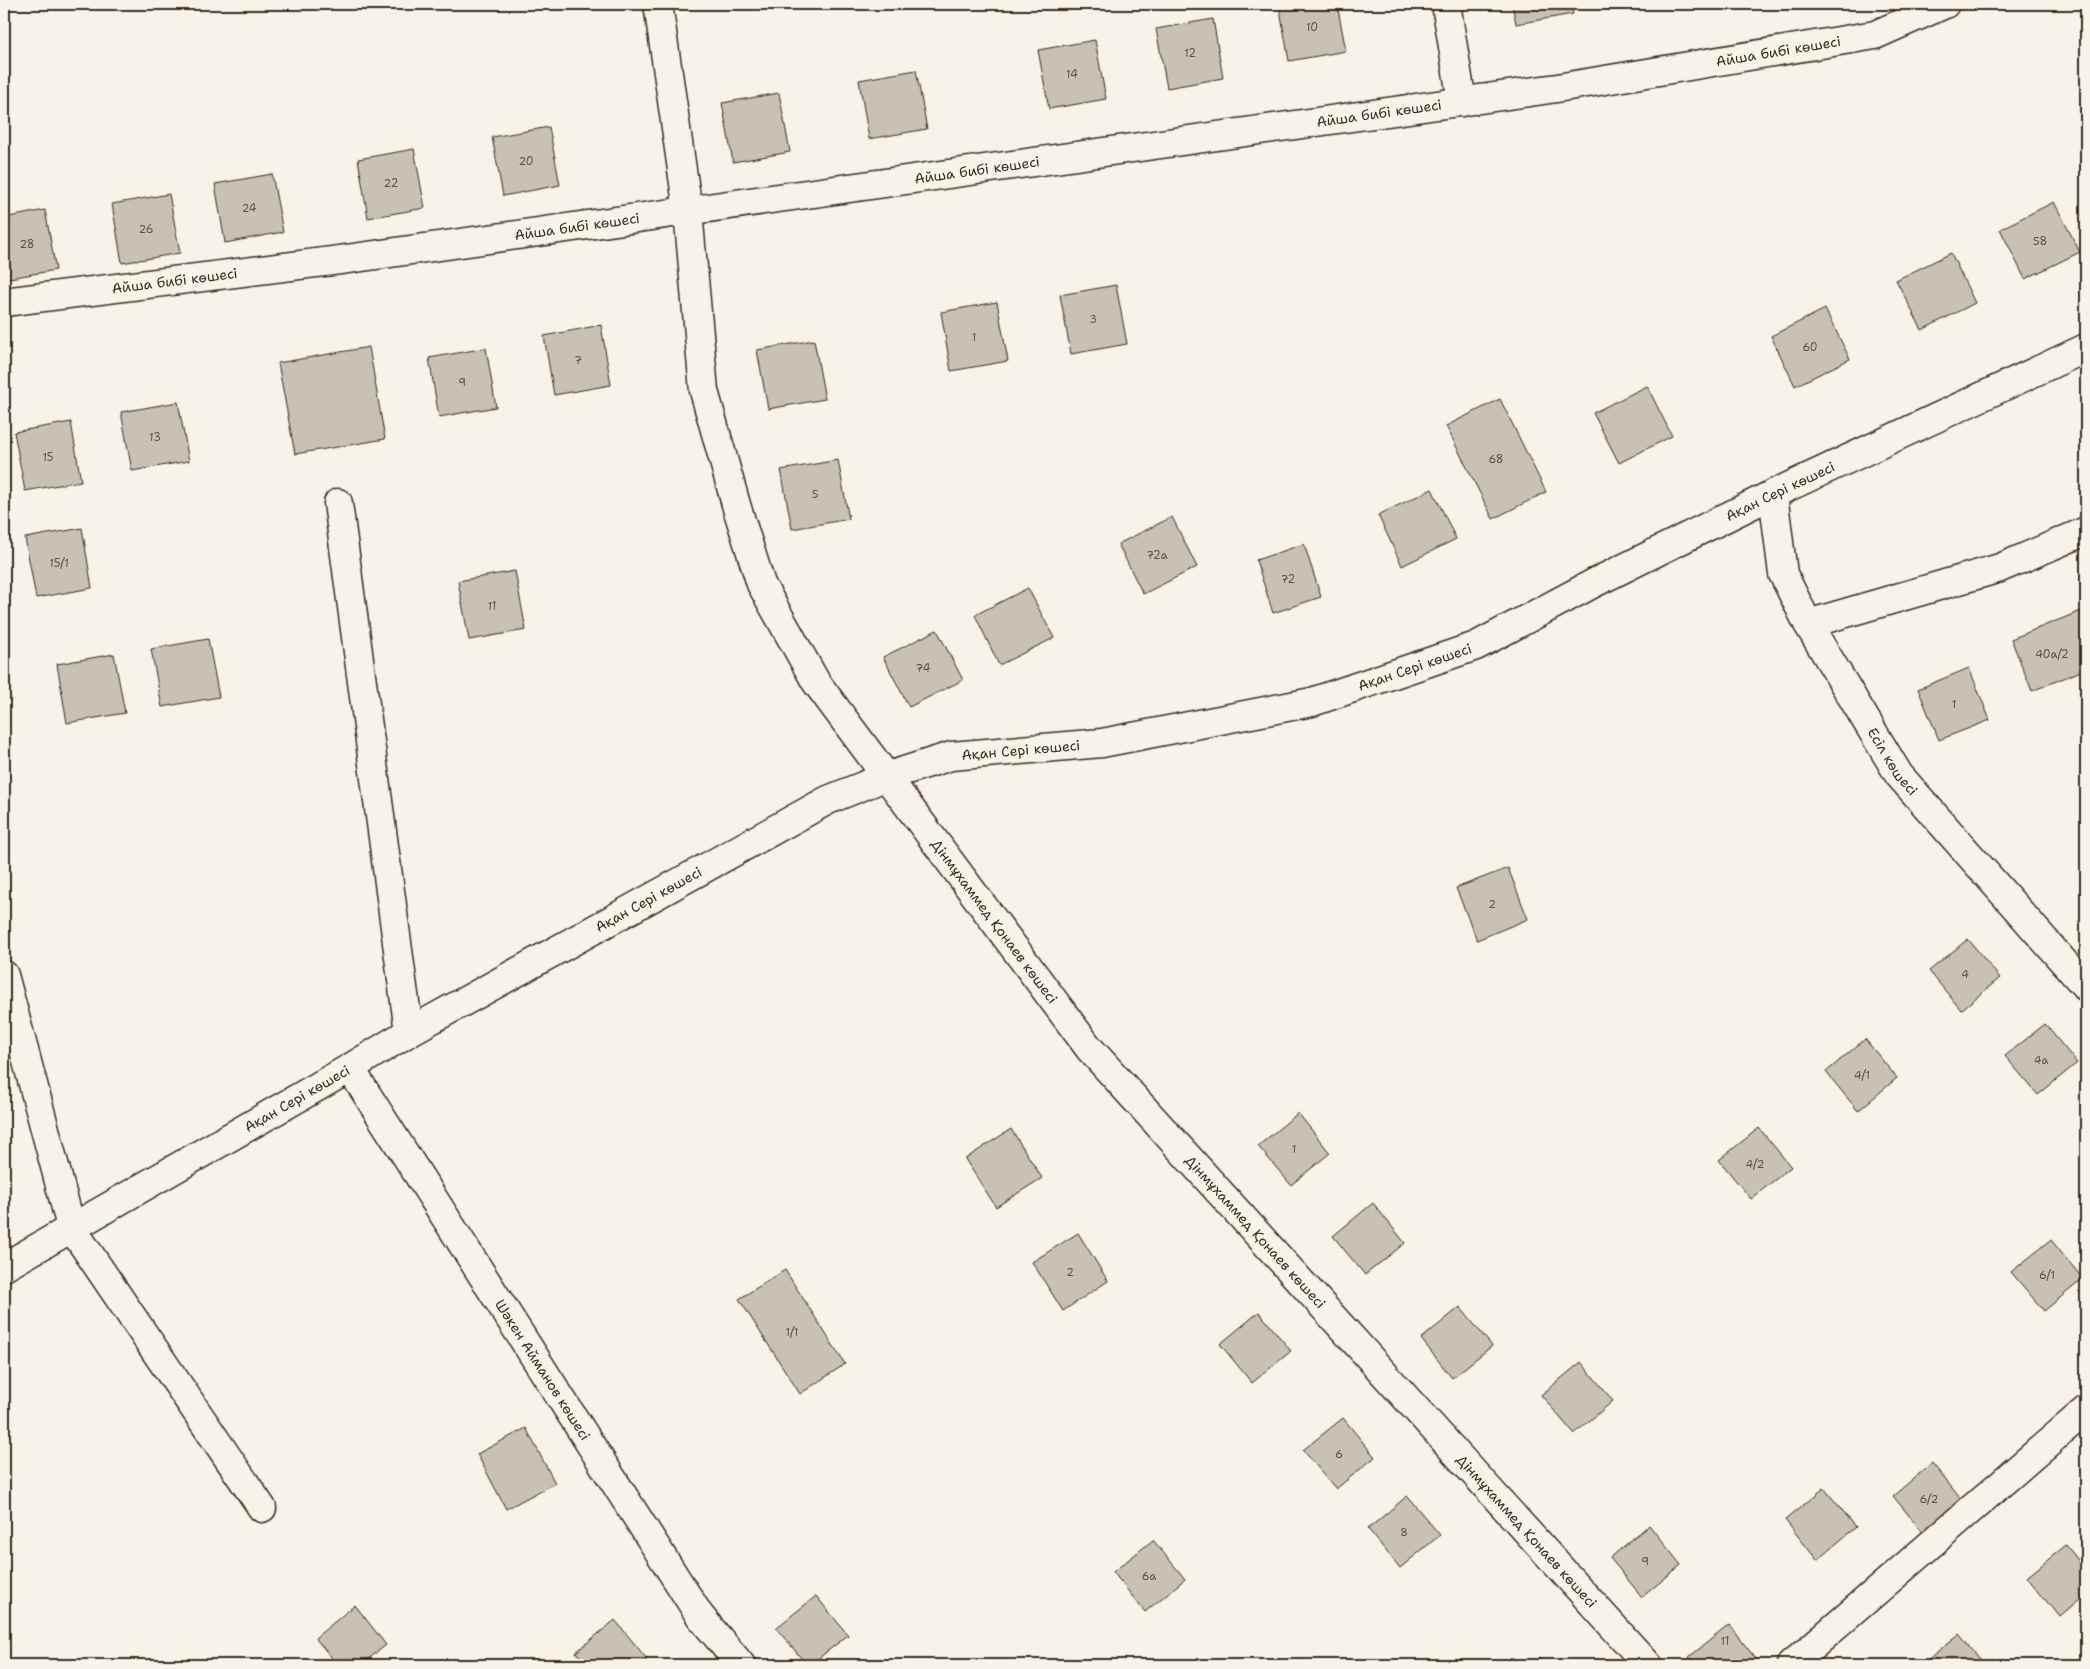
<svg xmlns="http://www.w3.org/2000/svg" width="2090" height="1669" font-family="'Shantell Sans',sans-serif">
<rect width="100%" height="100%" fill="#f7f3e8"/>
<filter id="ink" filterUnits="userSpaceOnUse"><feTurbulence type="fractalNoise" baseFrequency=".02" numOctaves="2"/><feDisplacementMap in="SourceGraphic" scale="10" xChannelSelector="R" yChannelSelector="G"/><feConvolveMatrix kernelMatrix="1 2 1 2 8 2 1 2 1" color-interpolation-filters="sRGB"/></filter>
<g filter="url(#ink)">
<!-- building -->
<path fill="#c8c1b6" stroke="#3b2a1e" d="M1279 4H1337L1346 51 1289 61Z
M1512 4H1571L1573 14 1516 24Z
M1213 19 1223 78 1167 88 1156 29Z
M1095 40 1106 99 1049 109 1038 50Z
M916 70 927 129 869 139 859 80Z
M779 93 790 152 733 162 722 103Z
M549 127 560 185 503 196 492 137Z
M414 149 425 208 368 218 358 159Z
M272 174 283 232 225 243 215 184Z
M169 194 180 253 122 263 112 204Z
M2054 202 2080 252 2025 279 2000 229Z
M45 210 56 270 4 279V218Z
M1951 253 1975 303 1922 330 1896 280Z
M1116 285 1127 344 1071 354 1060 295Z
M997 302 1008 361 951 371 941 312Z
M1825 309 1850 359 1795 386 1771 336Z
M601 325 611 385 554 395 544 336Z
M814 340 825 399 768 409 757 350Z
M369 347 385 439 295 454 278 363Z
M486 348 496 407 439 417 429 358Z
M1647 386 1672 436 1619 463 1593 413Z
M1500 399 1546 492 1493 519 1446 426Z
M178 402 189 461 132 471 121 412Z
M71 422 81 481 25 491 14 432Z
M838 460 849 519 792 529 781 470Z
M1432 489 1456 539 1402 566 1378 515Z
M1172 517 1197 567 1143 594 1118 544Z
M82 528 92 588 36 598 25 538Z
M1304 544 1321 597 1273 613 1256 560Z
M515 571 526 630 469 640 458 581Z
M1028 588 1054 638 999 665 975 615Z
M2086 609V669L2032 691 2011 639Z
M937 630 963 680 909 707 883 657Z
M208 639 219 697 162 707 151 649Z
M114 654 125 713 67 723 57 664Z
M1969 668 1990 720 1939 740 1918 689Z
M1508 868 1528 919 1477 940 1456 888Z
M1968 939 2000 978 1961 1010 1929 971Z
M2045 1024 2077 1063 2038 1095 2005 1056Z
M1865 1039 1897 1078 1858 1111 1826 1072Z
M1298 1113 1330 1153 1291 1185 1258 1146Z
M1759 1128 1791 1167 1751 1199 1719 1160Z
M1011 1129 1042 1178 996 1207 965 1159Z
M1373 1203 1405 1243 1365 1275 1333 1236Z
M1078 1233 1108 1281 1063 1311 1032 1262Z
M2051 1240 2083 1279 2044 1311 2011 1272Z
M785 1270 845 1364 800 1394 739 1299Z
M1460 1307 1492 1346 1452 1378 1421 1339Z
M1259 1312 1291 1351 1252 1383 1220 1344Z
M1581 1362 1613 1401 1574 1434 1541 1395Z
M1343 1418 1375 1457 1336 1489 1303 1450Z
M526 1428 555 1483 506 1509 477 1454Z
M1932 1463 1964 1503 1925 1535 1893 1496Z
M1824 1488 1856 1527 1817 1560 1785 1520Z
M1407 1496 1440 1535 1400 1568 1368 1529Z
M1649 1525 1681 1565 1642 1597 1610 1558Z
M1153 1540 1185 1579 1145 1612 1113 1572Z
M2066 1545 2086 1570V1594L2059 1617 2027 1577Z
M816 1596 848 1635 810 1665H807L776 1628Z
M355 1605 386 1645 361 1665H338L315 1638Z
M615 1620 647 1659 640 1665H587L576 1652Z
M1729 1625 1760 1664 1696 1665 1689 1657Z
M1959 1634 1985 1665H1921Z
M1540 1658 1545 1665H1531Z"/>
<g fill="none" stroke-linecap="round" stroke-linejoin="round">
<!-- minor casing -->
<g stroke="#3b2a1e" stroke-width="31">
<g id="minor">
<path id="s1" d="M658 4 688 211 704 391 737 508 761 584 816 682 1089 1048 1648 1665"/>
<path d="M1446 4 1462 102"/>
<path id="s2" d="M4 302 340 260 1557 88 1875 35 1945 4"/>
<path id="s3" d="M1773 494 1783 574 1808 624 1899 775 2086 987"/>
<path d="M338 503 409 1032"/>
<path d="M1808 624 2000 568 2086 531"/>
<path d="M4 975 71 1227 262 1508"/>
<path id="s4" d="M350 1068 700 1616 741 1665"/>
<path id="s5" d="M4 1267 350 1068 409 1032 828 800 885 777 951 756 1102 743 1312 702 1476 646 1594 583 1773 494 2086 348"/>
<path d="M1791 1665 2086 1410"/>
</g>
</g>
<!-- minor -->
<use href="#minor" stroke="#f7f3e8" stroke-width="28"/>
</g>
</g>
<g text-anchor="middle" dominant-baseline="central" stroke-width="4" stroke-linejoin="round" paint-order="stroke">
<!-- number labels -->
<g font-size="11" fill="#5e5044">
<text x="1312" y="27">10</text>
<text x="1190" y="53">12</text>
<text x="1072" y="74">14</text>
<text x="526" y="161">20</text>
<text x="391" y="183">22</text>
<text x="249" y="208">24</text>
<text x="146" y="229">26</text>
<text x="2040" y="241">58</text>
<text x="27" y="244">28</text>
<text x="1093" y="319">3</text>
<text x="974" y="337">1</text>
<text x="1810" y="347">60</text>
<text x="578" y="360">7</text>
<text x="462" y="382">9</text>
<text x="155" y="437">13</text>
<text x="48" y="457">15</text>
<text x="1496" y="459">68</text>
<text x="815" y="494">5</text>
<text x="1157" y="555">72а</text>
<text x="59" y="563">15/1</text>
<text x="1288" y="579">72</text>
<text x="492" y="606">11</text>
<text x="2052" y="654">40а/2</text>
<text x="923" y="668">74</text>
<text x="1954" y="704">1</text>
<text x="1492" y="904">2</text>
<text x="1965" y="974">4</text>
<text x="2041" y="1060">4а</text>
<text x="1862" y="1075">4/1</text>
<text x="1294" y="1149">1</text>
<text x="1755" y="1164">4/2</text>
<text x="1070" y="1272">2</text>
<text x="2047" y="1275">6/1</text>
<text x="792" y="1332">1/1</text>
<text x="1339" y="1454">6</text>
<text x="1929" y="1499">6/2</text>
<text x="1404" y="1532">8</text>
<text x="1645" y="1561">9</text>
<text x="1149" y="1576">6а</text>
<text x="1725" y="1641">11</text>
</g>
<!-- street labels -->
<g font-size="14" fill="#3b2a1e" stroke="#f7f3e8">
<text stroke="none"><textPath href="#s2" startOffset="1792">Айша бибі көшесі</textPath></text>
<text stroke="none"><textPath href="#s2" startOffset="1388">Айша бибі көшесі</textPath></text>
<text stroke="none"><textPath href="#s2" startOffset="982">Айша бибі көшесі</textPath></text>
<text stroke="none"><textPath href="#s2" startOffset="578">Айша бибі көшесі</textPath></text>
<text stroke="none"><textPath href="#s2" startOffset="172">Айша бибі көшесі</textPath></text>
<text stroke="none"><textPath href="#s5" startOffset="1958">Ақан Сері көшесі</textPath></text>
<text stroke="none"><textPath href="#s5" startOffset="1552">Ақан Сері көшесі</textPath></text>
<text stroke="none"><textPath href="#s5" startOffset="1148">Ақан Сері көшесі</textPath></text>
<text stroke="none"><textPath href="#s3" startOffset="298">Есіл көшесі</textPath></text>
<text stroke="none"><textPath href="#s5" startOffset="742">Ақан Сері көшесі</textPath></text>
<text stroke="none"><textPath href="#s1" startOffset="1002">Дінмұхаммед Қонаев көшесі</textPath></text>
<text stroke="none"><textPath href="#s5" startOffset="338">Ақан Сері көшесі</textPath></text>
<text stroke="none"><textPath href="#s1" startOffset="1408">Дінмұхаммед Қонаев көшесі</textPath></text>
<text stroke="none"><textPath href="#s4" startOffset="358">Шәкен Айманов көшесі</textPath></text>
<text stroke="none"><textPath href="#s1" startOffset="1812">Дінмұхаммед Қонаев көшесі</textPath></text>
</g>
</g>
<!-- margin -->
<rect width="2090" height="1669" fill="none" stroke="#f7f3e8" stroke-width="20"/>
<rect x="10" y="10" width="2070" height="1649" fill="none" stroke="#3b2a1e" stroke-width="2" filter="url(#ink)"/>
</svg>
